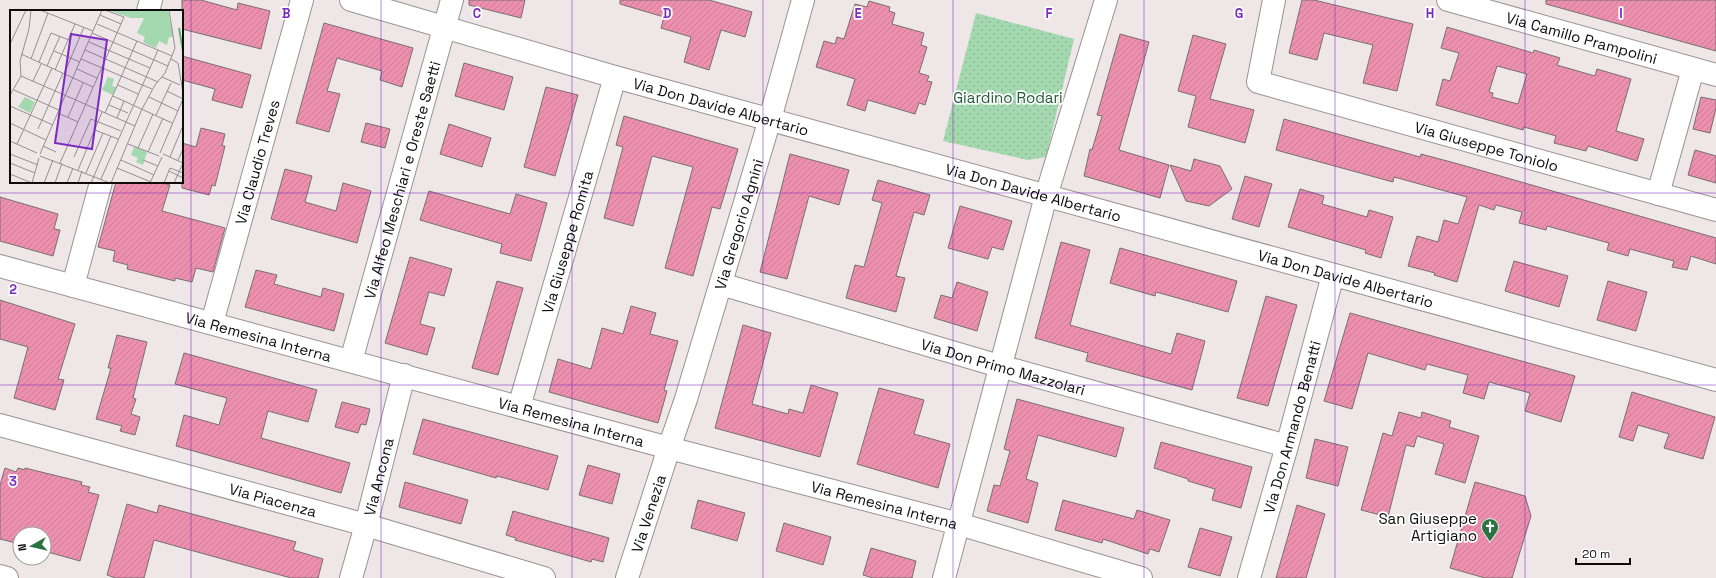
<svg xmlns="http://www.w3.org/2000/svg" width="1716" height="578" font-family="'Space Grotesk',sans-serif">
<defs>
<pattern id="park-dots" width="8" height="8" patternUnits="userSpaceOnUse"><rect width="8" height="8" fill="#a4d8af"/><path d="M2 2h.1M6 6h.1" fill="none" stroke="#8cb895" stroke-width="1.8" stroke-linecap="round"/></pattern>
<pattern id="building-hatch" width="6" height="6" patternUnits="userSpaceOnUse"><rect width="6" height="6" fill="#ed90af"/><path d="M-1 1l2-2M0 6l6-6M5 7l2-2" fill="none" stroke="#ca7b95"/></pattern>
</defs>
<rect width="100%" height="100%" fill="#efe6e8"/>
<!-- park -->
<path fill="url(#park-dots)" d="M976 13 1074 39 1046 157 1028 160 943 141Z"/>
<!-- building -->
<path fill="url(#building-hatch)" stroke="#776f71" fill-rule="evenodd" d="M182 0H201L237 10 238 3 270 11 261 49 182 29Z
M469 0H525L521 18 469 5Z
M620 0H709L752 12 745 37 721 30 709 70 684 62 691 37 661 28 664 17 620 4Z
M1302 0H1314L1413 24 1397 91 1363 83 1373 45 1324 33 1317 60 1289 53Z
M1546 0H1716V51L1546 4Z
M869 1 890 7 889 11 895 13 892 24 924 33 921 45 927 47 919 73 929 76 927 81 932 82 925 105 919 103 915 114 868 100 865 111 847 105 855 79 816 67 824 41 835 44 837 37 844 39 855 4 867 7Z
M324 23 413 48 402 87 380 80 382 71 337 58 327 91 340 94 329 132 296 123Z
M1447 27 1533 53 1534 50 1560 58 1557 65 1595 76 1597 69 1631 79 1616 131 1644 139 1637 161 1588 146 1586 151 1554 143 1556 136 1524 127 1523 130 1436 105 1443 79 1450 81 1459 53 1441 48ZM1497 66 1527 74 1518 104 1492 97 1493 93 1489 92Z
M1120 34 1149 42 1119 150 1169 165 1160 198 1084 176 1090 149 1092 150 1102 116 1097 115Z
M1193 35 1226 44 1210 99 1254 110 1245 143 1188 127 1196 96 1178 91Z
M182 56 251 75 242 108 212 100 215 89 182 80Z
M464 63 513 77 504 110 455 96Z
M546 87 578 95 555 176 524 167Z
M1701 97 1716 100V108L1710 133 1693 129Z
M624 116 738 149 720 209 712 207 693 276 665 268 693 167 652 156 633 226 604 218 623 147 616 145Z
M1284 119 1420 157 1421 154 1462 165 1716 238V264L1691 256 1687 270 1672 267 1674 261 1630 249 1628 256 1607 250 1609 243 1547 226 1546 230 1519 223 1522 212 1496 205 1494 210 1479 205 1457 282 1434 275 1435 273 1408 266 1417 236 1438 242 1444 220 1458 224 1467 197 1394 177 1393 182 1276 150Z
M366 123 390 129 385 148 361 142Z
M449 124 491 138 482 167 440 154Z
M201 128 225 134 222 146H225L215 186 212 185 209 195 182 188V143L196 147Z
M1695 150 1716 156V183L1688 175Z
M790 154 849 170 839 205 809 196 787 279 760 272Z
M1194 159 1220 166 1232 189 1209 206 1186 201 1170 165 1191 171Z
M285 169 312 176 305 202 336 211 343 183 371 191 357 243 271 219Z
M1245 176 1272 184 1259 227 1232 219Z
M878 180 930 195 924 215 914 212 896 276 905 278 896 312 846 298 855 265 864 267 882 203 872 200Z
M116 182H158L170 185 162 211 225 228 213 272 196 268 192 282 175 278V281L127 269 128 265 113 261 115 251 98 247Z
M1300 189 1324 196 1322 204 1367 217 1369 210 1393 217 1381 258 1365 253 1366 250 1288 227Z
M429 191 510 214 516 194 547 203 531 261 500 253 502 244 420 220Z
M0 197 58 214 54 229 60 230 53 256 0 241Z
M960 206 1012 221 1003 250 992 247 988 259 948 248Z
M1061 242 1090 250 1070 325 1171 354 1177 333 1205 341 1192 390 1086 361 1088 353 1035 338Z
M1120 248 1237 281 1228 312 1156 292 1155 296 1110 283Z
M410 257 452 269 444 296 429 292 420 324 435 328 427 355 385 343Z
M1514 261 1568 276 1559 307 1505 291Z
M256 270 277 275 274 284 321 297 323 288 344 294 334 331 245 307Z
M497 281 523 288 498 375 472 368Z
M1608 281 1647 292 1636 331 1597 320Z
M957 282 988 292 977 331 934 318 941 295 952 298Z
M1266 296 1297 305 1268 406 1237 398Z
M0 300 75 324 58 379 64 380 55 410 14 398 28 347 0 339Z
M631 306 656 313 650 334 678 341 664 390 667 391 658 423 549 392 558 359 591 369 602 328 623 334Z
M1350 313 1575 376 1561 422 1525 411 1530 393 1489 382 1484 399 1463 393 1468 375 1427 364 1425 370 1368 353 1352 409 1324 401Z
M743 325 771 333 752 404 788 414 789 409 803 413 811 385 838 393 820 457 715 428Z
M117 335 147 342 133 398 136 399 131 414 140 417 135 435 120 431 122 426 96 419 111 368H108Z
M184 353 317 390 308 422 268 411 261 438 350 463 341 493 176 446 184 415 219 425 227 398 175 384Z
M879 388 924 400 914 434 950 444 938 488 857 464Z
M1632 392 1715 417 1703 459 1664 448 1669 434 1638 425 1633 441 1619 437Z
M1017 399 1124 428 1116 457 1038 435 1026 479 1038 483 1028 523 987 511 994 485 1000 486 1010 451 1004 449Z
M342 402 370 409 366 425 361 424 358 433 335 427Z
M1399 412 1421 418 1422 412 1451 421 1449 427 1479 436 1465 483 1435 474 1444 444 1417 436 1414 447 1406 445 1388 517 1361 510 1383 433 1392 436Z
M423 419 558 456 548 490 497 476 496 478 413 454Z
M1315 439 1348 447 1338 486 1306 478Z
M1161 442 1252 467 1241 508 1212 500 1215 489 1188 481V479L1154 468Z
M588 465 620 474 612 504 579 495Z
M5 468 16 472 18 468 25 470V468L82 482 81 485 90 487 88 492 99 495 80 561 44 551V534H20V544L0 539V485Z
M405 482 468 500 461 524 399 507Z
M1475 482 1525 496 1531 516 1512 578H1485L1450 568Z
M698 500 745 513 737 541 691 528Z
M1063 500 1134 519 1137 510 1170 520 1159 552 1150 549 1148 554 1103 539 1102 543 1055 530Z
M127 504 157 513 159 505 296 542 293 550 323 559 318 578H291L154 540 144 578H116L107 575Z
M1297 505 1325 514 1306 578H1276Z
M513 511 609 538 603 562 592 559 591 562 515 540 516 538 506 535Z
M784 523 831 537 823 565 776 551Z
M1200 528 1232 537 1220 576 1188 567Z
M871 548 916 561 912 578H873L863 575Z"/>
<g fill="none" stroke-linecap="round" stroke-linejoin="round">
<!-- minor casing -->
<g stroke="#999193" stroke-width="24">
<g id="minor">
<path id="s1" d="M351 0 615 77 1716 380"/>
<path id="s2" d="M1274 0 1258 82 1716 210"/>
<path id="s3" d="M1448 0 1716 75"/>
<path d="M148 11 151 0"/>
<path d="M1658 194 1693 69"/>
<path id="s4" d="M0 266 669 448 959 524 1141 578"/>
<path id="s5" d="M721 284 989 363 1287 446"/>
<path d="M73 286 101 182"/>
<path id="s6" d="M212 323 302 0"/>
<path id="s7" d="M351 361 452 0"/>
<path id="s8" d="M519 407 615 77"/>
<path id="s9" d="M0 425 366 525 544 578"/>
<path d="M0 576 7 578"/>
<path id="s10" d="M351 578 366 525 404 375"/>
<path id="s11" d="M627 578 669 448 686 399 770 119 803 0"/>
<path d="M944 578 1046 196 1106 0"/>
<path id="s12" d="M1249 578 1287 446 1333 275"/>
</g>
</g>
<!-- minor -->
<use href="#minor" stroke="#fff" stroke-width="22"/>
</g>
<!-- grid -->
<path fill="none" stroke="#7b2cbf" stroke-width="1" stroke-opacity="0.55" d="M191 0V578M381 0V578M572 0V578M763 0V578M953 0V578M1144 0V578M1335 0V578M1525 0V578M0 193H1716M0 385H1716"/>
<!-- icons -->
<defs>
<g id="church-pin" transform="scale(0.9)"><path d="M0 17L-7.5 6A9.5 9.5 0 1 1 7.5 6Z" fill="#297341" stroke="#fff"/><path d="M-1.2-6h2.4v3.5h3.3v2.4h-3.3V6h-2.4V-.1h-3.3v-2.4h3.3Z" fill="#fff"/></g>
</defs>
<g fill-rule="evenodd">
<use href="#church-pin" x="1490" y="527"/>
</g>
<g text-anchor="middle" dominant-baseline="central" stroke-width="3.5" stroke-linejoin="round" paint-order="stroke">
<!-- street labels -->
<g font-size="15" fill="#0d0b0b" stroke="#fff">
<text stroke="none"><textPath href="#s3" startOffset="139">Via Camillo Prampolini</textPath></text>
<text stroke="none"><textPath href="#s1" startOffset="385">Via Don Davide Albertario</textPath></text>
<text stroke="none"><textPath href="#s2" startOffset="321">Via Giuseppe Toniolo</textPath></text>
<text stroke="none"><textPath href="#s6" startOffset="167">Via Claudio Treves</textPath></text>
<text stroke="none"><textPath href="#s7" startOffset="188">Via Alfeo Meschiari e Oreste Saetti</textPath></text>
<text stroke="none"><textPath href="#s1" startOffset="709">Via Don Davide Albertario</textPath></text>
<text stroke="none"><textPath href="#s11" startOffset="371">Via Gregorio Agnini</textPath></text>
<text stroke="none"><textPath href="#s8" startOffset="172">Via Giuseppe Romita</textPath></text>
<text stroke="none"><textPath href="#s1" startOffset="1033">Via Don Davide Albertario</textPath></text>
<text stroke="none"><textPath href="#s4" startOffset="268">Via Remesina Interna</textPath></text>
<text stroke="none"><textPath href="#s5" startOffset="294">Via Don Primo Mazzolari</textPath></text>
<text stroke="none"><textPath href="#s4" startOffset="592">Via Remesina Interna</textPath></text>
<text stroke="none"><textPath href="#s12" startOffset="157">Via Don Armando Benatti</textPath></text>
<text stroke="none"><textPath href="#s10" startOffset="105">Via Ancona</textPath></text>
<text stroke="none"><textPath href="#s9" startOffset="283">Via Piacenza</textPath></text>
<text stroke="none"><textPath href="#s4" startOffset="916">Via Remesina Interna</textPath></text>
<text stroke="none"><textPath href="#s11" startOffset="68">Via Venezia</textPath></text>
</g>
<!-- park labels -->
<g font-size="15" fill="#215a33" stroke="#fff">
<text x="1008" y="97">Giardino Rodari</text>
</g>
<!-- poi labels -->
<g font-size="15" fill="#0d0b0b" stroke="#fff" text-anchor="end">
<text x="1477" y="518">San Giuseppe<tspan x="1477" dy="17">Artigiano</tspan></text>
</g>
</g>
<!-- overview -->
<g transform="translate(10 10)">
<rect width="173" height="173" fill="#efe6e8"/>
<path d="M98 0H158L163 27H159L157 35 149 31 146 38 133 32 135 27 127 23 134 8H121ZM98 67 104 69 102 76 106 77 103 85 92 80ZM15 87 25 92 20 103 8 97ZM124 137 137 142 133 155 126 152 128 148 121 145Z" fill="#a4d8af"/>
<path fill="none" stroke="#61b076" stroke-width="2" d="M169 18 173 41"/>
<path fill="none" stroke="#958e90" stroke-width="1" d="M30 0 83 21M90 5 111 14M87 14 162 46M82 23 158 56M79 32 140 58M0 34 16 0M75 40 148 72M44 41 70 52M11 44 83 77M21 49 38 3M71 49 142 79M161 49 168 53 173 83M29 52 41 23 59 30M37 56 50 26M67 59 87 68M45 60 65 14M54 64 74 17M11 66 125 116M152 67 170 75M23 71 31 54M108 75 128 84M4 80 49 100M157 81 173 89M0 85 11 66 10 51 19 19 21 0M103 86 162 113M139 87 168 101M99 95 118 103M0 96 43 115M48 103 68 112M95 103 127 31M146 105 161 73M58 107 73 73M107 108 114 91M0 113 36 130M28 119 53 63M85 120 108 129M0 131 27 143M7 134 42 58M118 134 149 146M33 136 46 142M128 138 143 104M138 142 153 108M150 143 173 89M0 144 28 155M30 144 92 0M153 144 173 153M30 146 100 173M64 147 81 109 111 121M160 147 172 118M111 150 144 165M133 150 148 156M168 150 173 139M0 153 25 163M50 153 114 7 95 0M107 158 141 172M68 160 92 102M159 161 173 168M76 163 93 123M0 164 22 173M91 169 148 40M22 173 29 148M34 173 43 150M45 173 52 153M57 173 63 158M68 173 72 161M81 173 101 126M101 173 132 99 145 75 155 63 165 38 159 0M140 173 152 147M154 173 160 158 173 163M164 173 173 153"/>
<path fill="#7b2cbf" fill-opacity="0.15" stroke="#7b2cbf" stroke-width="2" d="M61 24 97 30 82 139 45 133Z"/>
<rect width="173" height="173" fill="none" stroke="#0d0b0b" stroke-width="2"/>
</g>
<g font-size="13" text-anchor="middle" font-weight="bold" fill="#7b2cbf" stroke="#fff" stroke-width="3.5" stroke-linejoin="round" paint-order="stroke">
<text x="286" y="18">B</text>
<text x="477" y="18">C</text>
<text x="667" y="18">D</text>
<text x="858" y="18">E</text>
<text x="1049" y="18">F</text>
<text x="1239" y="18">G</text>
<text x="1430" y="18">H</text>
<text x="1621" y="18">I</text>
<text x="13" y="294">2</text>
<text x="13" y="486">3</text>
</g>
<!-- north arrow -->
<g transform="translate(32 546) rotate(262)"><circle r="19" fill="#ffffff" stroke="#9e9d9d"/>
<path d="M0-3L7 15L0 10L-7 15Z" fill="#297341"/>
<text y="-6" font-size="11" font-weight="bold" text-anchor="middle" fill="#0d0b0b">N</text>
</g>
<!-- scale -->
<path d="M1576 558v6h54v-6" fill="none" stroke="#0d0b0b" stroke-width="2"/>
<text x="1582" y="558" font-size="12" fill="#0d0b0b" stroke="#ffffff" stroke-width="3" paint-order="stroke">20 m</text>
</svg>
